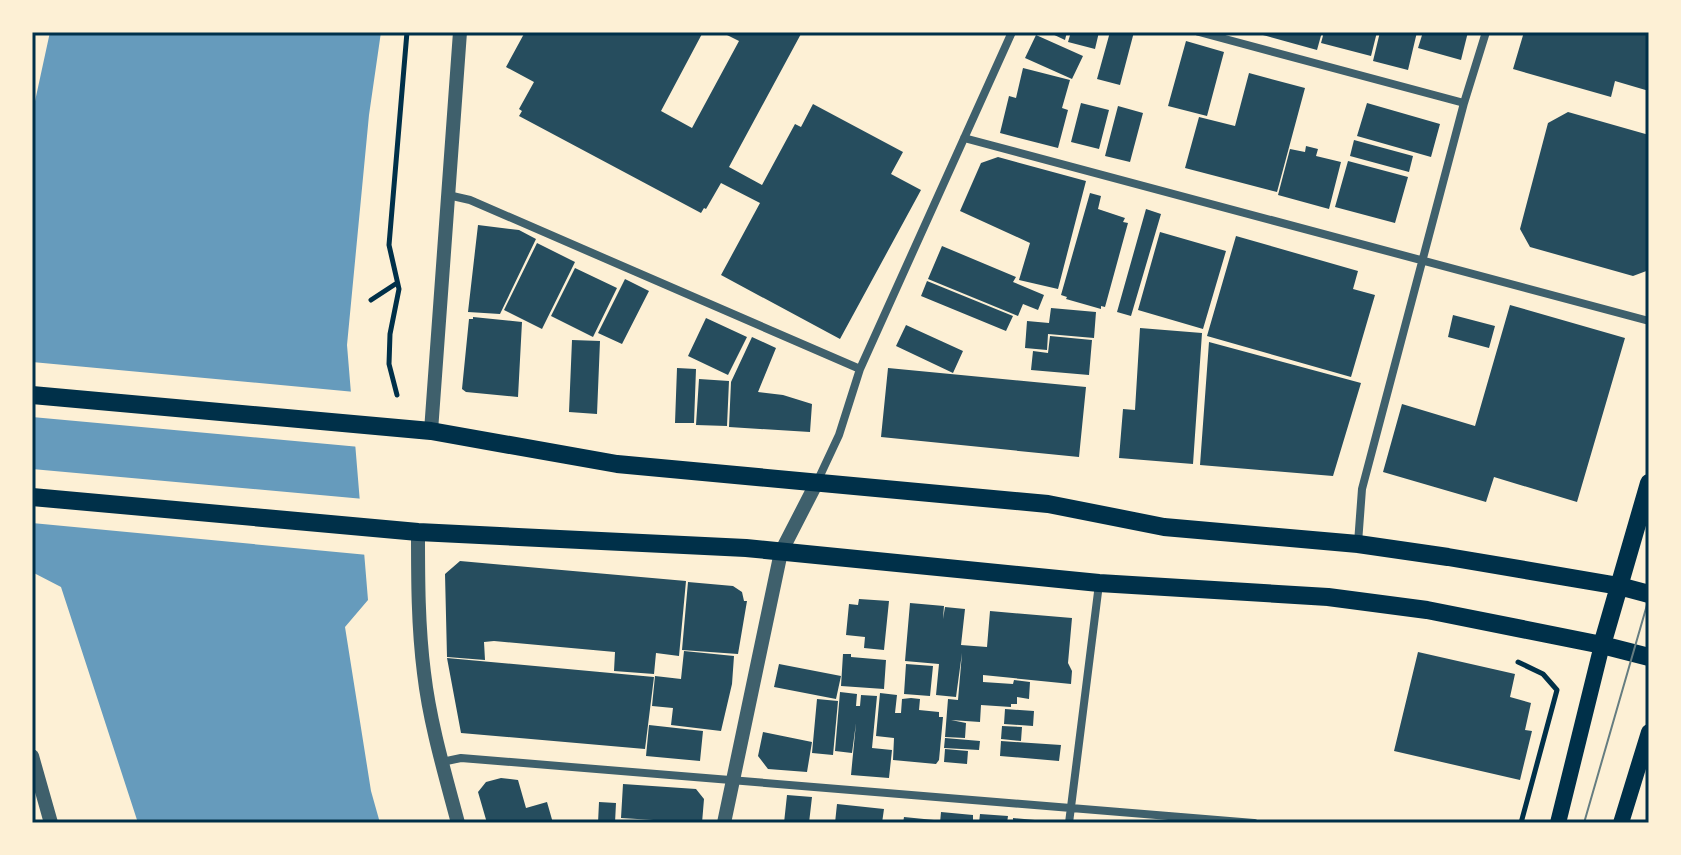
<svg xmlns="http://www.w3.org/2000/svg" width="1681" height="855" font-family="'Open Sans',sans-serif">
<rect width="100%" height="100%" fill="#fdf0d5"/>
<!-- water -->
<path fill="#669bbc" d="M50 32H381L369 115 347 345 368 600 345 627 371 791 380 823H138L61 587 32 572V115Z"/>
<!-- pier -->
<path fill="#fdf0d5" d="M32 362 355 392 360 447 32 417Z
M32 469 364 499 368 555 32 523Z"/>
<!-- building -->
<path fill="#264d5e" d="M525 32H703L661 111 692 128 739 41 721 32H802L729 167 762 185 795 124 801 127 813 104 903 152 891 174 921 190 840 339 721 275 760 203 721 183 706 209 704 208 701 213 519 116 522 111 519 109 534 82 506 67Z
M1048 32H1067L1065 40Z
M1071 32H1099L1095 49 1068 42Z
M1110 32H1134L1120 85 1097 79Z
M1252 32H1322L1317 50Z
M1324 32H1377L1371 56 1321 43Z
M1380 32H1417L1408 70 1373 61Z
M1423 32H1468L1461 60 1418 48Z
M1524 32H1649V91L1615 81 1611 97 1513 69Z
M1036 35 1083 56 1072 79 1025 58Z
M1186 41 1224 52 1207 116 1168 106Z
M1023 68 1070 80 1062 108 1068 110 1058 148 1000 133 1009 96 1016 98Z
M1249 73 1305 88 1277 192 1185 168 1199 117 1235 126Z
M1081 103 1109 110 1099 149 1071 142Z
M1367 103 1440 124 1431 157 1357 136Z
M1118 106 1143 113 1130 162 1105 156Z
M1568 112 1649 135V270L1633 276 1530 247 1520 229 1548 123Z
M1354 140 1413 156 1409 172 1350 156Z
M1306 146 1318 149 1316 156 1341 162 1329 209 1278 195 1290 149 1305 152Z
M998 157 1086 181 1058 289 1019 280 1030 243 960 211 981 163Z
M1348 161 1408 177 1395 223 1335 207Z
M1090 193 1101 196 1098 209 1125 218 1123 222 1128 223 1105 307 1101 306V309L1066 299 1067 297 1061 295Z
M1146 209 1161 214 1131 316 1117 312Z
M478 225 519 230 536 239 500 314 468 312Z
M1160 232 1226 251 1203 329 1138 310Z
M1236 236 1358 271 1353 289 1375 295 1351 377 1207 336Z
M537 243 575 262 542 329 504 310Z
M942 246 1016 277 1013 282 1044 295 1038 310 1023 304 1018 316 928 279Z
M575 268 617 288 593 337 551 316Z
M625 279 649 291 622 344 598 333Z
M927 281 1013 316 1006 331 921 296Z
M1510 305 1625 338 1577 502 1494 477 1486 502 1383 472 1402 404 1475 426Z
M1051 308 1096 312 1094 338 1048 334 1047 350 1025 348 1027 321 1049 323Z
M1453 315 1495 326 1489 348 1448 337Z
M473 317 522 322 518 397 466 392 462 389 469 319H473Z
M706 318 747 337 728 375 688 356Z
M906 325 963 351 953 373 896 346Z
M1140 328 1202 333 1193 464 1119 458 1123 409 1135 410Z
M1050 336 1092 340 1089 375 1031 370 1033 351 1048 353Z
M752 337 776 348 758 392 783 395 812 404 810 432 729 427 731 382Z
M572 340 600 341 597 414 569 412Z
M1209 342 1361 383 1333 476 1200 465Z
M677 368 696 369 694 423H675Z
M888 368 1086 387 1079 457 881 437Z
M699 379 729 381 727 426 696 425Z
M460 561 686 581 679 656 656 653 654 674 614 671 615 652 494 641 484 642 485 660 447 657 445 574Z
M688 582 733 586 742 592 744 601H747L738 654 682 650Z
M859 599 889 601 884 650 864 648 865 637 846 635 849 604 858 605Z
M910 603 944 606 943 619 945 607 965 609 961 645 987 647 990 611 1072 618 1068 663 1072 671 1071 684 983 675V682L1013 684 1014 680 1030 682 1029 699 1017 697V704H1011V707L981 705 980 722 951 720 966 723 965 738 945 737 948 699 958 700 962 653 956 697 936 695 939 664 905 661Z
M684 651 734 656 732 684 721 731 671 725 673 708 652 706 655 676 681 679Z
M1418 652 1515 674 1510 697 1531 703 1525 730 1532 731 1520 780 1394 751Z
M843 654H851V657L886 660 884 689 841 686Z
M447 658 654 677 645 749 461 733Z
M779 664 841 676 836 699 774 687Z
M906 664 933 666 930 696 904 694Z
M840 692 857 694 856 706H860L861 695 877 696 872 748 892 750 889 778 851 775 856 723 852 753 835 751Z
M880 693 897 695 895 713H901L902 699 911 698 920 699 919 710 939 712V717H943L939 760 936 764 893 760 894 738 876 736Z
M817 699 838 701 833 755 812 753Z
M1005 709 1034 711 1033 726 1004 724Z
M649 725 703 731 700 761 646 756Z
M1002 726 1022 727 1021 741 1001 739Z
M763 732 812 742 807 772 768 769 758 756Z
M945 738 980 741 979 750 944 748Z
M1001 741 1061 745 1059 761 1000 756Z
M945 749 968 751 967 764 944 762Z
M501 778 518 780 526 808 547 802 553 823H487L478 792 486 782Z
M623 784 696 789 704 799 702 823 621 818Z
M787 795 812 797 809 823H784Z
M599 802 616 803 615 823H598Z
M837 804 884 809 882 823H835Z
M941 812 973 815V823H940Z
M980 814 1008 816 1007 823H979Z
M904 817 934 820 933 823H903Z
M1013 818 1035 820 1038 823H1013Z"/>
<g fill="none" stroke-linecap="round" stroke-linejoin="round">
<!-- path -->
<path stroke="#003049" stroke-width="5" d="M371 300 397 283
M397 395 389 364 390 334 399 289 389 245 407 32
M1518 662 1543 674 1557 690 1521 823"/>
<!-- minor -->
<path stroke="#3f606c" stroke-width="8" d="M1199 32 1464 103
M964 138 1649 321
M448 195 470 200 860 369
M817 482 839 435 860 369 1012 32
M1358 543 1362 489 1464 103 1486 32
M442 762 461 758 1254 823
M1069 823 1099 584"/>
<!-- tertiary -->
<path stroke="#3f606c" stroke-width="14" d="M431 431 460 32
M418 532C418 579 418 626 424 673 430 724 445 774 458 823
M32 756 51 823
M724 823 781 552 817 482"/>
<!-- secondary -->
<path stroke="#003049" stroke-width="16" d="M1558 823 1602 645
M1621 823 1649 732"/>
<!-- trunk -->
<path stroke="#003049" stroke-width="18" d="M32 395 431 431 617 464 1048 504 1164 527 1358 544 1448 557 1619 586 1649 594
M32 497 418 532 746 548 1099 583 1328 597 1427 610 1602 645 1649 657
M1602 645 1649 483"/>
<!-- tram -->
<path stroke="#657d81" stroke-width="2" d="M1584 823 1649 598"/>
</g>
<!-- border -->
<rect width="1681" height="855" fill="none" stroke="#fdf0d5" stroke-width="68"/>
<rect x="34" y="34" width="1613" height="787" fill="none" stroke="#003049" stroke-width="3"/>
</svg>
